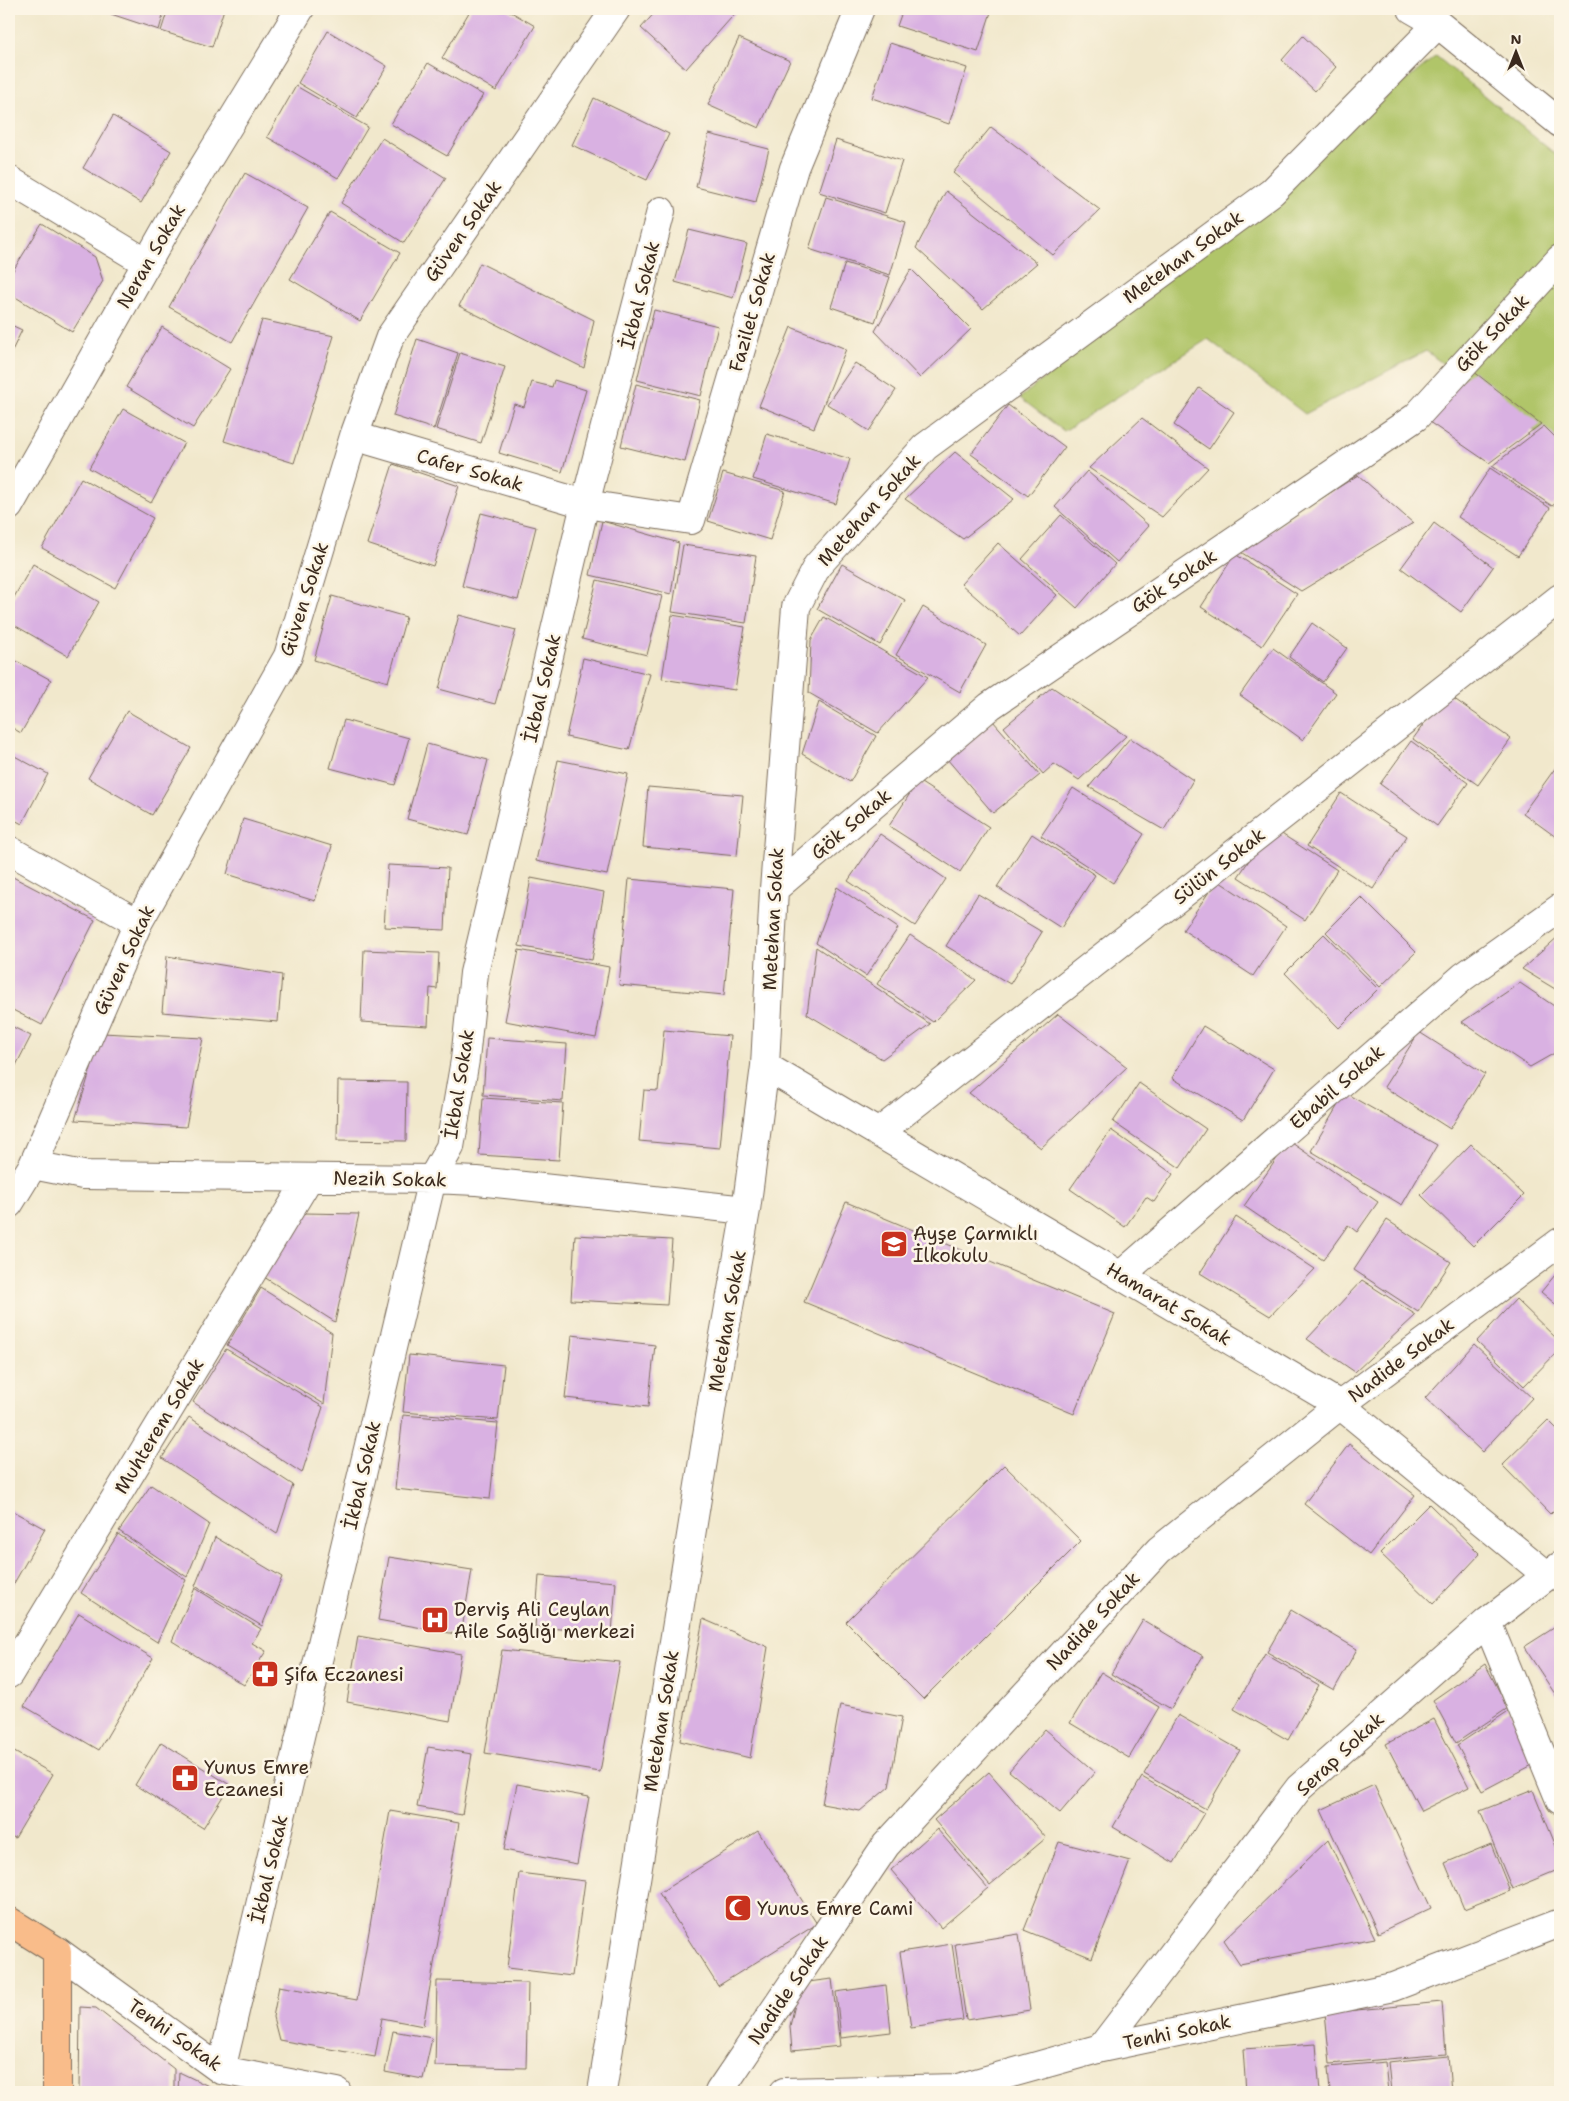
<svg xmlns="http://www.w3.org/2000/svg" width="1569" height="2101" font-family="'Shantell Sans',sans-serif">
<rect width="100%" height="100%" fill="#fcf5e5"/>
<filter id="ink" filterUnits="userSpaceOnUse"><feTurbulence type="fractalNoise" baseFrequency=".02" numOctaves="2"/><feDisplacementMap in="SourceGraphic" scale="10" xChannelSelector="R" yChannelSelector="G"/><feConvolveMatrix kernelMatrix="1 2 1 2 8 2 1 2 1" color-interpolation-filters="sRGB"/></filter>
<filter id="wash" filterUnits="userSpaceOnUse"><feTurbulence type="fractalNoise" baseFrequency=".0096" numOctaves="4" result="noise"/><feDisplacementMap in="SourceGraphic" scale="20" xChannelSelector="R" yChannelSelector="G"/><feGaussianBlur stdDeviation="1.12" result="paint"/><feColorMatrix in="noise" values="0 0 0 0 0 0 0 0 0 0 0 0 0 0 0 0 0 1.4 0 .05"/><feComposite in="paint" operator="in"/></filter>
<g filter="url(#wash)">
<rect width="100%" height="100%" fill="#f1e8cc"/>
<!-- green -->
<path fill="#b0c569" stroke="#767844" d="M1436 56 1560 158V450L1426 351 1305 414 1208 339 1064 431 1020 398Z"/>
<g id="blocks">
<!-- building -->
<path fill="#d9b1e2" d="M109 9H165L159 30 108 13Z
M168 9H224L212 47 161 31Z
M471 9H506L535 26 496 91 442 58Z
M658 9H739L686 69 641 28Z
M903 9H992L978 52 897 26Z
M328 31 387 66 357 118 298 83Z
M1303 36 1336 67 1315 91 1282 60Z
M739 38 790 61 759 128 708 105Z
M890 43 967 68 949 124 872 98Z
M428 63 483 95 447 156 391 124Z
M296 86 368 127 338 178 267 137Z
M594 98 669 134 647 180 572 145Z
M113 116 171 151 141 203 83 168Z
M991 127 1100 210 1053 255 953 173Z
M709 134 769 149 756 202 696 187Z
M382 138 446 178 404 243 341 203Z
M836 140 902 161 885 213 819 192Z
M245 173 308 208 232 342 169 307Z
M946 191 1037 263 983 309 916 248Z
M826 197 906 222 890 275 809 249Z
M330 212 400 253 360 321 290 279Z
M42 224 95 257 103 281 72 332 9 293V277Z
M689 230 747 244 733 298 675 282Z
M480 263 594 320 584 368 459 306Z
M845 263 890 277 875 322 831 307Z
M911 269 971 329 920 378 875 331Z
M654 310 718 326 701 396 637 380Z
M262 320 334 336 294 463 224 441Z
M9 324 22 330 9 357Z
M162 327 230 369 193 428 126 387Z
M791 327 846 349 814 428 759 406Z
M417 339 458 353 434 429 393 416Z
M460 353 505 367 481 443 436 429Z
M855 363 896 390 869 431 827 404Z
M1473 371 1541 424 1489 463 1419 415Z
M554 380 586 390 562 472 499 453 514 404 524 407 532 382 552 387Z
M636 384 700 400 685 462 621 446Z
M1199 388 1234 412 1209 449 1174 425Z
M1008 405 1065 447 1028 496 971 454Z
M123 409 184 443 151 503 89 468Z
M1142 418 1208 468 1162 517 1089 468Z
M1544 426 1560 442V500L1552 506 1492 466Z
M767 434 850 459 836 504 753 479Z
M955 452 1014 499 963 539 905 499Z
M393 464 459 486 433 566 367 544Z
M1490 468 1550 508 1518 556 1458 517Z
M1087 471 1149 526 1117 562 1055 507Z
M723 473 785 491 770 540 708 521Z
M1358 475 1413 523 1301 591 1239 551Z
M81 478 153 518 115 588 42 548Z
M481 513 536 527 518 600 462 586Z
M1061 515 1115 564 1077 608 1022 559Z
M602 521 679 543 671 594 590 575Z
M1434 523 1493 567 1461 612 1401 568Z
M998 543 1057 595 1020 636 961 584Z
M683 545 756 556 746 623 672 612Z
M1235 554 1297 594 1262 646 1201 607Z
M33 564 99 602 68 656 9 622V606Z
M842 564 905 600 880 645 817 609Z
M597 580 662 596 647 655 582 639Z
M332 596 406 617 388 682 314 660Z
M923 607 986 645 960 692 896 655Z
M459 615 516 630 495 704 439 689Z
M672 615 745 627 735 690 662 679Z
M824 617 928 677 878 733 809 693 811 640Z
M1312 623 1347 648 1323 682 1289 657Z
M1273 648 1336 693 1303 740 1240 695Z
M9 657 51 680 21 733 9 726Z
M583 658 650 674 629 750 566 737Z
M1052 687 1126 736 1079 780 1054 764 1043 774 1004 727Z
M1446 693 1511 739 1478 785 1413 739Z
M819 702 876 736 850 782 802 754Z
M127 711 191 748 152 815 88 778Z
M344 720 409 738 395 785 330 768Z
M993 721 1040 775 993 813 947 759Z
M1130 738 1193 780 1164 830 1089 787Z
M1411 741 1468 783 1437 826 1380 784Z
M427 744 488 760 468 835 407 819Z
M9 753 48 774 22 824 9 817Z
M558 760 628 774 607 875 536 861Z
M1556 767 1560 770V840L1523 813Z
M918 781 989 827 960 872 889 826Z
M648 787 743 795 737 856 643 847Z
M1073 788 1144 834 1113 883 1041 836Z
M1341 793 1407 836 1373 889 1307 846Z
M243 819 332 846 315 901 227 874Z
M1271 827 1337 870 1305 920 1238 877Z
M880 834 946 879 915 926 848 881Z
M1032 834 1095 875 1061 928 997 887Z
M388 865 448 868 445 930 384 927Z
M9 875 95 920 42 1025 9 1008Z
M531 878 604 892 592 960 519 946Z
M629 879 734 889 724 995 619 985Z
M1217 880 1286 926 1253 976 1183 930Z
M837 887 898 928 866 976 816 943Z
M978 894 1042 932 1010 984 946 946Z
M1361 897 1416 952 1380 987 1326 932Z
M1324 934 1378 989 1339 1028 1285 973Z
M910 935 976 980 933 1022 877 984Z
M1560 935V992L1522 969Z
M816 947 930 1024 882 1059 807 1014Z
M364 950 439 953 437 989 430 988 428 1026 361 1022Z
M519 950 609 967 596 1038 505 1021Z
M167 956 282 975 278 1022 162 1012Z
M1520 983 1560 1010V1050L1530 1067 1462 1022Z
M1058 1014 1127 1067 1041 1148 969 1093Z
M9 1025 31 1036 9 1079Z
M1203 1026 1274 1069 1243 1120 1172 1078Z
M664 1030 730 1036 720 1148 639 1141 644 1090 658 1091Z
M1419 1032 1485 1074 1450 1129 1384 1087Z
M102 1033 203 1038 186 1127 75 1120Z
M487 1038 567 1044 563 1101 483 1095Z
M338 1081 407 1082 406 1141 337 1140Z
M1139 1083 1206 1129 1180 1168 1113 1122Z
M1345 1093 1437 1145 1402 1205 1311 1151Z
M483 1098 563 1103 559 1160 479 1155Z
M1111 1130 1173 1174 1154 1202 1146 1197 1125 1227 1070 1189Z
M1289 1141 1378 1202 1357 1232 1348 1225 1323 1260 1244 1206Z
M1471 1144 1524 1195 1473 1246 1421 1195Z
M846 1202 1115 1314 1074 1414 804 1302Z
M304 1213 359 1214 335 1322 264 1277Z
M1236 1217 1315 1269 1270 1316 1200 1273Z
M1387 1220 1451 1262 1418 1312 1354 1270Z
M575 1235 672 1240 667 1305 571 1300Z
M1560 1269V1308L1541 1292Z
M1362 1280 1416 1315 1355 1372 1307 1339Z
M261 1288 332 1333 324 1404 227 1345Z
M1516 1299 1560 1342V1349L1524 1386 1477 1341Z
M572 1335 655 1345 648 1407 565 1398Z
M1474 1344 1532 1398 1482 1452 1425 1398Z
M226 1349 323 1407 302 1473 193 1402Z
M409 1355 504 1365 498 1420 403 1412Z
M403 1415 498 1423 490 1499 395 1489Z
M189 1417 293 1485 277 1534 162 1458Z
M1548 1420 1560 1432V1504L1550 1514 1502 1465Z
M1349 1444 1415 1495 1369 1555 1304 1504Z
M1004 1465 1081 1541 923 1699 846 1622Z
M151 1485 209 1524 187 1577 119 1531Z
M1429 1504 1480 1554 1433 1604 1380 1553Z
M9 1509 45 1529 9 1592Z
M118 1534 186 1580 157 1642 81 1593Z
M215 1537 282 1577 262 1626 195 1586Z
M389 1557 472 1570 461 1635 378 1620Z
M539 1576 616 1582 612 1633 535 1627Z
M195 1588 261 1629 252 1643 266 1651 244 1685 172 1641Z
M1291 1610 1357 1649 1334 1690 1267 1652Z
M79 1613 153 1658 99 1750 24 1706Z
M703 1619 768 1647 750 1758 680 1741Z
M1143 1620 1203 1656 1171 1709 1111 1674Z
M1560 1624V1695L1557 1697 1524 1647Z
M358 1636 461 1654 450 1721 347 1702Z
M502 1650 620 1662 600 1772 485 1753Z
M1265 1654 1319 1685 1288 1740 1234 1709Z
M1485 1664 1508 1708 1456 1743 1433 1700Z
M1101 1672 1159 1707 1129 1758 1070 1723Z
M840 1705 902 1717 889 1787 860 1811 822 1804Z
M1510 1710 1537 1762 1482 1791 1457 1745Z
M1178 1715 1240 1750 1206 1809 1144 1774Z
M1434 1719 1469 1787 1421 1811 1386 1744Z
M1045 1729 1095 1772 1060 1813 1009 1771Z
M161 1742 230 1785 203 1828 135 1785Z
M428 1747 472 1754 462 1815 417 1807Z
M9 1749 53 1774 15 1838 9 1835Z
M989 1772 1046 1838 990 1885 934 1820Z
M1142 1777 1204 1813 1174 1863 1113 1827Z
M517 1784 589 1797 577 1864 504 1850Z
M1374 1785 1431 1908 1378 1933 1321 1810Z
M1533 1790 1560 1856V1869L1512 1889 1480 1811Z
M390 1811 459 1823 423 2026 382 2018 375 2057 279 2040 273 2017 279 1986 357 2000Z
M937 1829 988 1888 941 1928 891 1870Z
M758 1831 817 1924 718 1986 659 1893Z
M1328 1840 1375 1938 1240 1964 1224 1940Z
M1059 1842 1130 1861 1092 1958 1024 1930Z
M1491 1844 1510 1891 1464 1909 1445 1863Z
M519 1873 585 1881 572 1976 507 1968Z
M1019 1934 1030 2010 966 2020 955 1944Z
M952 1944 963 2020 911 2028 900 1952Z
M832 1979 840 2046 792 2051 790 2026 800 1983Z
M437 1981 528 1983 526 2068 435 2066Z
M886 1985 891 2032 841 2038 836 1992Z
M1442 2002 1446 2054 1330 2064 1325 2013Z
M80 2007 96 2008 174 2069V2092H79Z
M393 2031 432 2038 423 2079 385 2072Z
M1316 2044 1320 2092H1246L1243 2049Z
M1448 2056 1451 2092H1391L1388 2062Z
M1385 2062 1388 2092H1330L1328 2067Z
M179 2072 221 2092H178Z"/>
</g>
</g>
<g filter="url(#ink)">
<use href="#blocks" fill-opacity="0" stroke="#7b6c5b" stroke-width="1"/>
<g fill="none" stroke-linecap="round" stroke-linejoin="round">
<!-- minor casing -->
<g stroke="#7b6c5b" stroke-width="30">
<path id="minor" d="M1412 9 1438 24 1560 123
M9 180 147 263
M354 436 585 504 691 520 794 168 860 9
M9 506 174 215 300 9
M9 850 138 923
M774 889 990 706 1416 417 1560 259
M765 1066 1340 1405 1548 1576
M878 1133 1560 598
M33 1165 83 1175 432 1179 477 1181 746 1210
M9 1204 33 1165 138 923 288 656 354 436 390 337 616 9
M1121 1275 1463 977 1560 908
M1487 1622 1560 1800
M9 1674 309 1178
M57 1951 221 2070 337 2092
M1101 2048 1299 1788 1487 1622 1560 1566
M221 2070 432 1179 450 1147 465 1060 474 973 585 504 661 211
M602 2092 713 1398 746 1210 765 1066 774 889 796 607 817 566 925 447 1272 192 1438 24
M719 2092 886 1845 1159 1550 1340 1405 1560 1242
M784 2092 958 2088 1101 2048 1393 1987 1560 1923"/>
</g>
<!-- major casing -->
<g stroke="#7b6c5b" stroke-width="30">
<path id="major" d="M9 1921 57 1951V2092"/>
</g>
<!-- minor -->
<use href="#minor" stroke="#fff" stroke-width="28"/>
<!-- major -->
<use href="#major" stroke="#f9bc8a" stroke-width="28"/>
</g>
</g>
<!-- icons -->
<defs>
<g id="school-square" transform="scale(1.4375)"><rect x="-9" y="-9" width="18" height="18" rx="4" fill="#c8321e" stroke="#fcf5e5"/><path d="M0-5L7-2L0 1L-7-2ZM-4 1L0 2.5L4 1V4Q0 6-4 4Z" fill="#fff"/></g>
<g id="hospital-square" transform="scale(1.4375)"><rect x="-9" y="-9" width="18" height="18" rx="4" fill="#c8321e" stroke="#fcf5e5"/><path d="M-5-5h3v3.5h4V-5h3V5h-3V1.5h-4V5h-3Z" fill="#fff"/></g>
<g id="pharmacy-square" transform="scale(1.4375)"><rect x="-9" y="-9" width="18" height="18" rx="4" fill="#c8321e" stroke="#fcf5e5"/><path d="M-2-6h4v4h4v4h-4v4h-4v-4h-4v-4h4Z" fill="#fff"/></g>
<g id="mosque-square" transform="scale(1.4375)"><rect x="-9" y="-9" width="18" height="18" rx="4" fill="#c8321e" stroke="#fcf5e5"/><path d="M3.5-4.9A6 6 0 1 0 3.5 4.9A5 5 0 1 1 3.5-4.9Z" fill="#fff"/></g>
</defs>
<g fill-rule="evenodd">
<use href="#school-square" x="894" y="1244"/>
<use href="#hospital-square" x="435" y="1620"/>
<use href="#pharmacy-square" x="265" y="1674"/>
<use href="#pharmacy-square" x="185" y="1778"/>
<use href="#mosque-square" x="738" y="1908"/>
</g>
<g text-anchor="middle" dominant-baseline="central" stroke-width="5" stroke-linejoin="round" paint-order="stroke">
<!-- street labels -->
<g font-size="19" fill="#3b2a1e" stroke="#fcf5e5">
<text transform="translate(463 231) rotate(-55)">Güven Sokak</text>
<text transform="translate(151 256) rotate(-60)">Neran Sokak</text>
<text transform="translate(1183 257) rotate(-36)">Metehan Sokak</text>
<text transform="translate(640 295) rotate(-76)">İkbal Sokak</text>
<text transform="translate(752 312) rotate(-74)">Fazilet Sokak</text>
<text transform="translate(1492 333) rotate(-47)">Gök Sokak</text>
<text transform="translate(470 470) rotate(16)">Cafer Sokak</text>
<text transform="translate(869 510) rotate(-48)">Metehan Sokak</text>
<text transform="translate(1174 581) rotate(-34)">Gök Sokak</text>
<text transform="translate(304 599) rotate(-72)">Güven Sokak</text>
<text transform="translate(542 688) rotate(-77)">İkbal Sokak</text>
<text transform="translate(851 824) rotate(-40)">Gök Sokak</text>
<text transform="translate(1219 866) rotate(-38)">Sülün Sokak</text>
<text transform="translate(773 919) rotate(-87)">Metehan Sokak</text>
<text transform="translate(124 960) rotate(-65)">Güven Sokak</text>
<text transform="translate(459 1084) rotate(-81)">İkbal Sokak</text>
<text transform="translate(1337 1087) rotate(-41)">Ebabil Sokak</text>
<text transform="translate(390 1179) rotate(1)">Nezih Sokak</text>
<text transform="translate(1169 1304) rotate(31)">Hamarat Sokak</text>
<text transform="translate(727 1321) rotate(-80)">Metehan Sokak</text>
<text transform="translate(1401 1360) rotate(-37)">Nadide Sokak</text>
<text transform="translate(159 1426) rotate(-59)">Muhterem Sokak</text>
<text transform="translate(362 1475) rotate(-77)">İkbal Sokak</text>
<text transform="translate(1093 1621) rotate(-47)">Nadide Sokak</text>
<text transform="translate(661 1721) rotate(-81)">Metehan Sokak</text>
<text transform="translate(1340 1754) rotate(-43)">Serap Sokak</text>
<text transform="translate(269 1869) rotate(-77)">İkbal Sokak</text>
<text transform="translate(788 1990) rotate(-56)">Nadide Sokak</text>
<text transform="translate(1177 2032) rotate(-12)">Tenhi Sokak</text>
<text transform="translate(175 2035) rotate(35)">Tenhi Sokak</text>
</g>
<!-- poi labels -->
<g font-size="19" fill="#3b2a1e" stroke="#fcf5e5" text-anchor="start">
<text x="913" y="1233">Ayşe Çarmıklı<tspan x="913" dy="22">İlkokulu</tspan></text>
<text x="454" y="1609">Derviş Ali Ceylan<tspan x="454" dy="22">Aile Sağlığı merkezi</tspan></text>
<text x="284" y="1674">Şifa Eczanesi</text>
<text x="204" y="1767">Yunus Emre<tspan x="204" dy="22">Eczanesi</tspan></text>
<text x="757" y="1908">Yunus Emre Cami</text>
</g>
</g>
<!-- margin -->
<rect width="1569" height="2101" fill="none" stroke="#fcf5e5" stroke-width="30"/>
<!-- north arrow -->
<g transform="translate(1516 52)" stroke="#fcf5e5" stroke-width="4" paint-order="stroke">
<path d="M0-4L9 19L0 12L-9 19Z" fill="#3b2a1e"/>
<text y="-8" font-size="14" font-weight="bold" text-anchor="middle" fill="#3b2a1e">N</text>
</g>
</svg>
